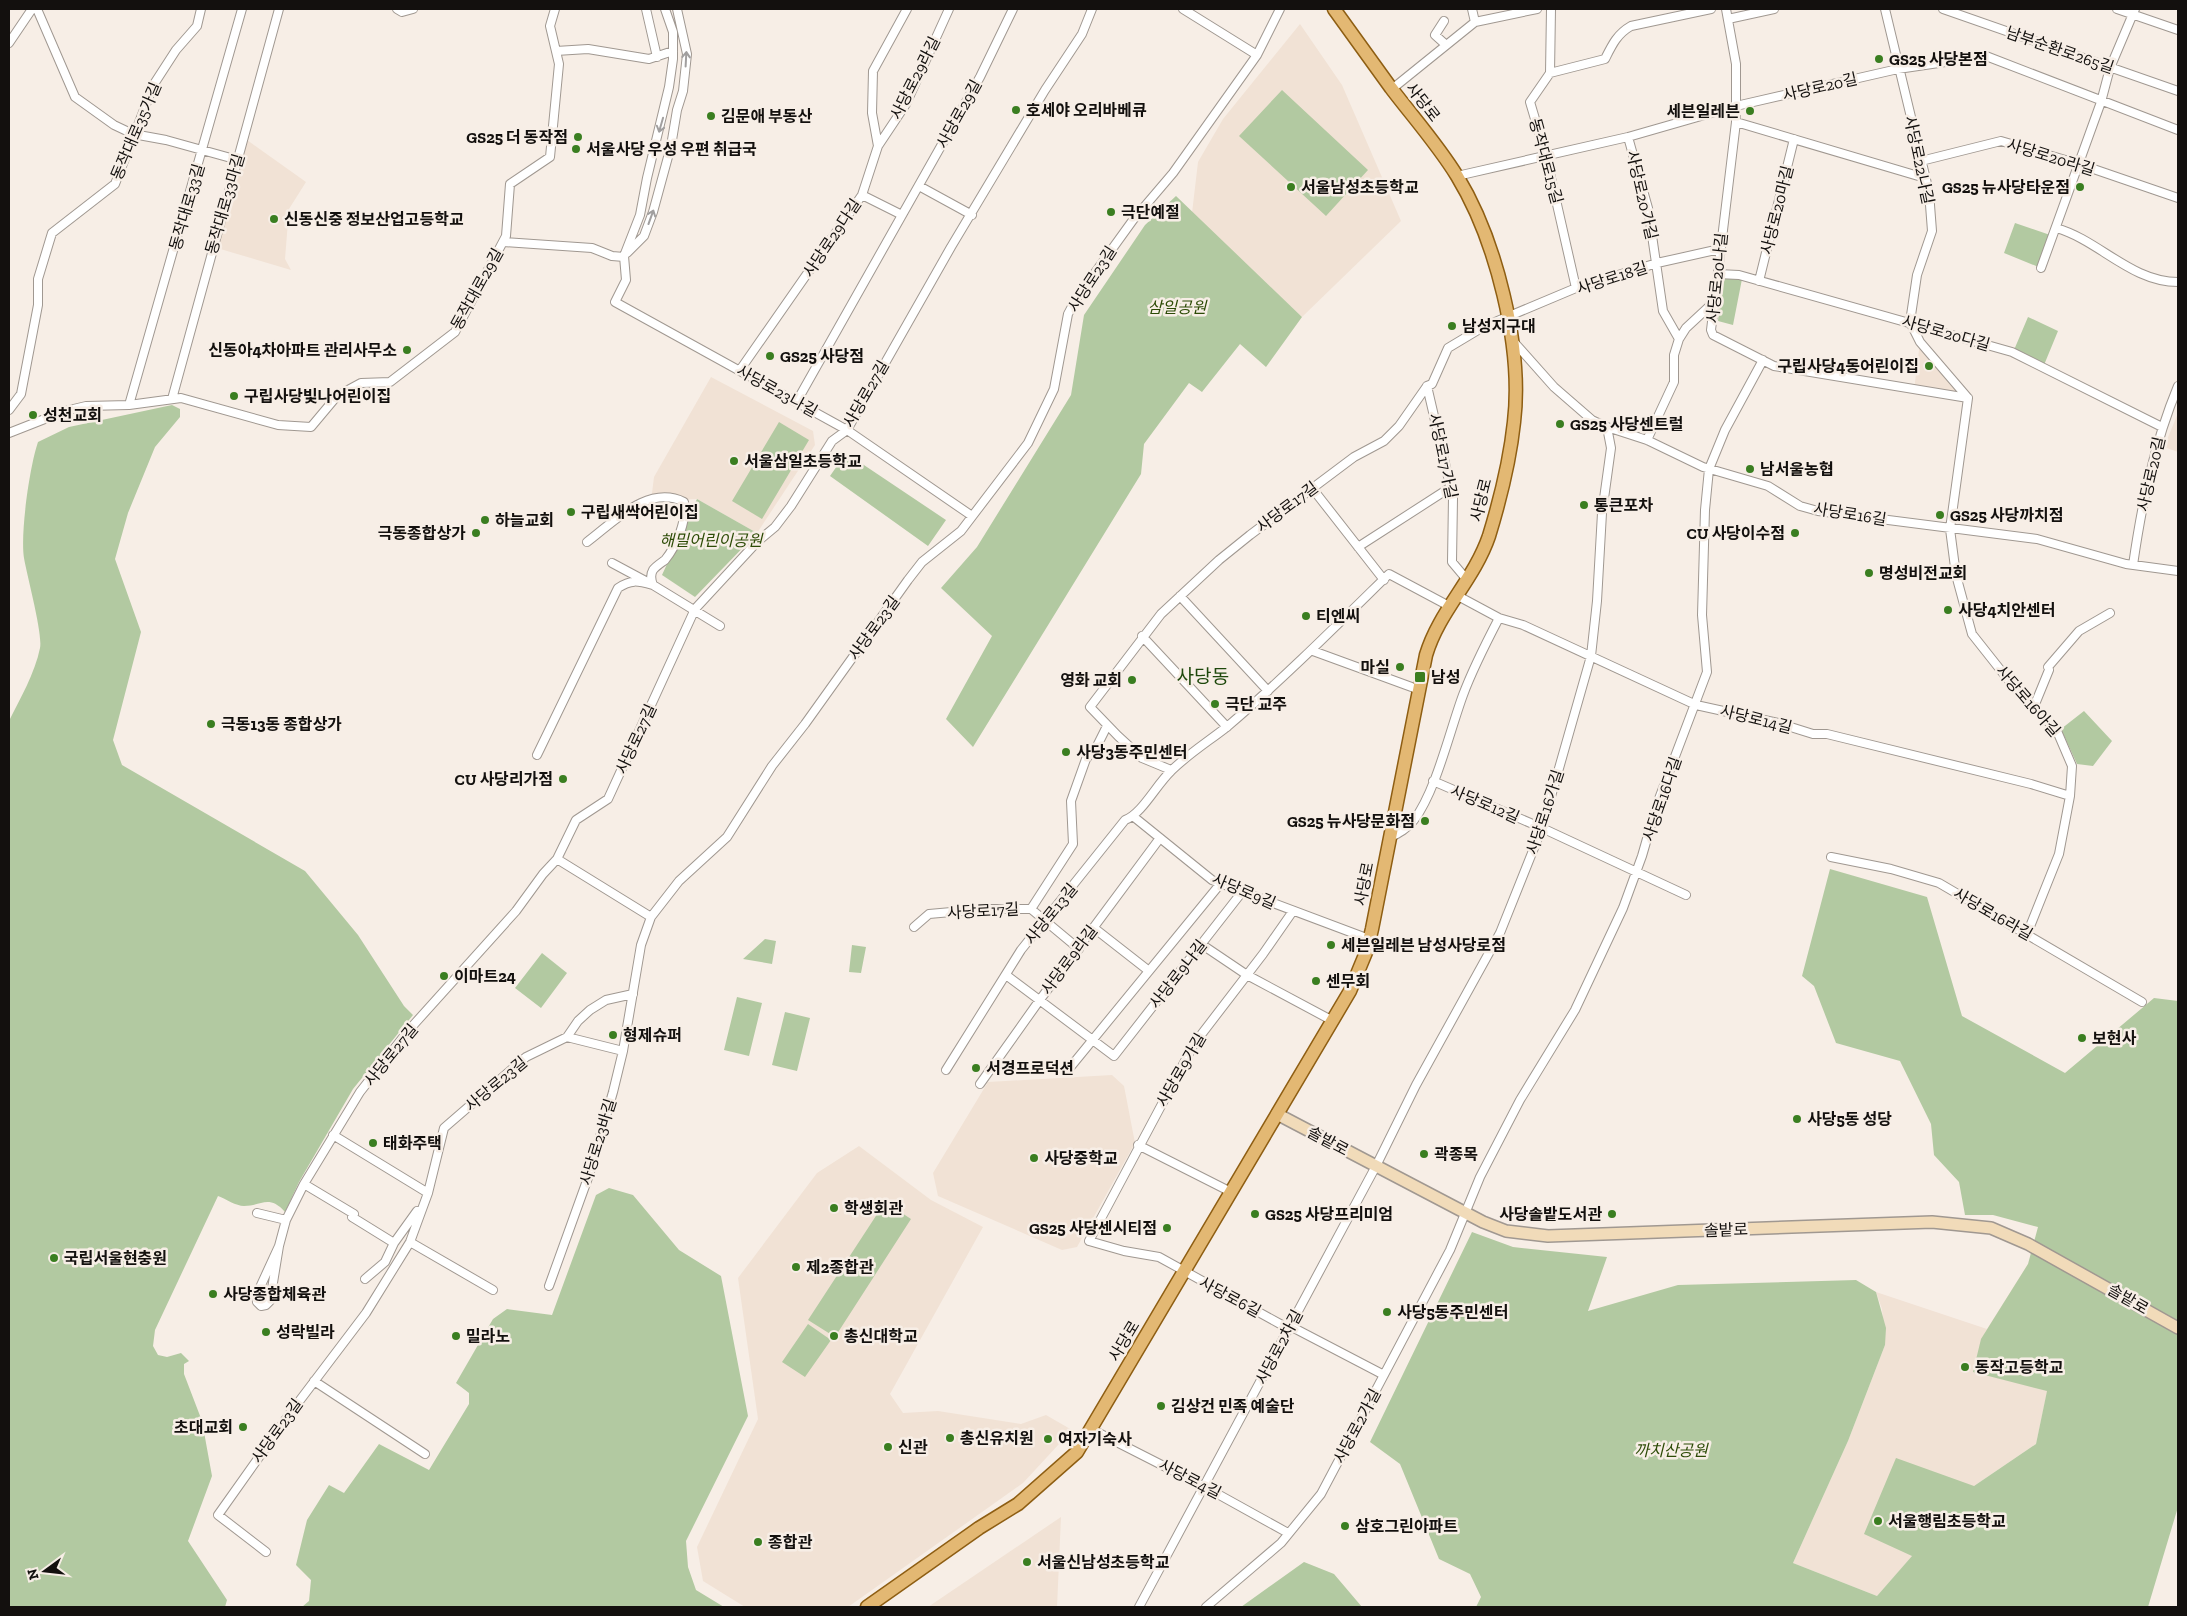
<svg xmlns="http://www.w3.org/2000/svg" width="2187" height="1616" font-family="'Zilla Slab','Noto Sans KR',serif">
<rect width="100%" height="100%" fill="#f7eee6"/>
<!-- built -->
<path fill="#f1e2d5" d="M1300 24 1342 85 1401 221 1302 317 1192 213 1198 162 1223 119Z
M247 140 306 182 289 209 285 259 291 270 217 248Z
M1920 342 1968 398 1914 390Z
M711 377 813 431 815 445 757 533 697 499 651 501 654 477Z
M2178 413V452L2164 447Z
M1112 1075 1124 1086 1135 1143 1077 1247 1062 1250 938 1196 933 1173 988 1082Z
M859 1146 931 1200 983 1227 890 1394 903 1413 938 1411 1021 1424 1046 1415 1072 1430 1023 1483 848 1607H745L703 1581 697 1547 758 1419 738 1278 817 1173Z
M2028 1264 2050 1378 2036 1444 1974 1486 1877 1596 1793 1563 1848 1441 1885 1345 1882 1309 1876 1292 1987 1329Z
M1061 1517 1057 1607H928Z"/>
<!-- green -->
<path fill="#b2c9a1" d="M1282 90 1368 170 1326 216 1239 136Z
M1176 196 1302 317 1266 367 1240 344 1202 392 1189 383 1144 444 1141 474 973 747 946 719 992 636 941 588 977 547 1071 395 1084 315 1145 225Z
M2015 223 2053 236 2041 268 2004 253Z
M1722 279H1742L1733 325 1718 321Z
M2028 317 2058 331 2044 365 2014 350Z
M172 405 180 409V417L155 447 128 513 115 559 141 632 113 740 122 765 305 871 358 935 404 1006 413 1015 353 1089 299 1182 285 1212C269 1194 261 1206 244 1206 236 1206 226 1199 218 1196L155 1330 153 1346 158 1355 167 1357 181 1353 189 1361 184 1364V1374L202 1421 212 1476 188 1541 227 1600 225 1607H9V721C20 699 35 673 40 648 43 634 27 576 24 558 20 533 30 465 38 442L69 427Z
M779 422 809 440 762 519 732 501Z
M846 453 946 520 928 546 830 476Z
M697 499 757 533 695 597 662 575Z
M2084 711 2112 741 2093 766 2077 764 2061 729Z
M1830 869 1927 897 1962 1016 2065 1073 2154 998 2178 1001V1507L2148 1607H1476L1481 1597 1470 1574 1439 1559 1400 1464 1370 1442 1472 1232 1513 1247 1607 1257 1588 1311 1678 1285 1856 1280 1876 1292 1886 1328 1885 1345 1848 1441 1793 1563 1877 1596 1912 1556 1864 1534 1896 1458 1974 1486 2036 1444 2047 1391 1973 1372 1981 1339 2028 1264 2038 1227 1993 1215H1965L1959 1182 1934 1155 1931 1124 1900 1061 1836 1043 1814 986 1802 976Z
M765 939 776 941 772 964 743 959Z
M852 945 866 947 861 973 849 972Z
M542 953 567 973 541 1008 515 988Z
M737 997 762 1003 749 1056 724 1050Z
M785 1012 810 1018 797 1071 772 1065Z
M609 1188 633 1195 679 1250 721 1276 748 1416 686 1541 688 1567 696 1590 724 1607H302L309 1601 311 1580 296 1565 307 1520 329 1485 344 1493 379 1444 429 1470 469 1404V1393L456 1383 493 1319 507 1309 552 1315 596 1195Z
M885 1202 911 1219 835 1337 808 1320Z
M808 1324 831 1340 805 1377 782 1362Z
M1304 1562 1334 1574 1362 1607H1241Z"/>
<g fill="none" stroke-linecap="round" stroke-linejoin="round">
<!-- street casing -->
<g stroke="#a09891" stroke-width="10">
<path id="street" d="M37 9 75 97 114 125 133 134 166 140 238 160
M397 9 402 12 413 9
M646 9 657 57
M665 9 673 32V59L669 87 647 178 640 215 624 256 626 280 615 302 847 430 972 516
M1183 9 1257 55
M1472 9 1475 22
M1551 9 1550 73 1530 102 1546 156 1576 288
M1726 9 1736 64V122L1711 330 1713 335 1774 366 1968 398
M1885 9 1929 192 1932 231 1917 275 1910 322 1920 342 1968 398 1950 529 1956 575 1972 634 2010 682 2057 731 2072 766 2070 796 2059 854 2027 934
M1943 9 2178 91
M2117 9 2178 30
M1728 19 1774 9
M1444 21 1435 35 1445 44
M9 43 32 9
M556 51 588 49 649 59 673 51
M1550 73 1605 59C1612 45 1617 34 1631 26L1711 9
M1392 89 1475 22 1537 9
M1736 122 1925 178
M1628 137 1648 208 1663 311 1679 339
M878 146 906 104 949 9
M1921 161 2001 141 2079 164 2178 198
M1457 176 1628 137 1736 106 1898 69 1986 56 2178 130
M919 186 972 215
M862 195 902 215
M2056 228C2099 240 2131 282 2178 282
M503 242 592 248 612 256 624 257
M627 253 644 236 653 212 671 146 677 110 683 91 687 54 677 9
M2041 268 2101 102 2110 68 2135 9
M1718 274 1739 275 2012 352 2162 427
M1759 281 1794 139
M1513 341 1554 387 1592 420 1607 427 1647 440 1703 467 1768 486 1800 506 1818 511 2037 539 2126 564 2178 571
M740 370 862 195 878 146 872 113 873 71 907 9
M1427 386 1453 498 1452 562 1468 581
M172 399 279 9
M797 401 980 77 1013 9
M129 405 242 9
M9 410 21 394 38 305V279L52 233 115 184 154 84 176 50 197 26 201 9
M9 433 65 411 86 406 129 405 181 398 278 425 311 427 337 396 361 383 390 382 455 332 506 236 510 184 550 157 559 64 550 26 555 9
M1647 440 1674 382V355L1679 339 1686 328 1714 302
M1312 488 1384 580
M587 542C614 522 648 484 684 502 687 521 677 545 665 560 661 563 656 566 653 570 650 575 651 580 653 585
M1358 547 1451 487
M612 563 653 585 720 626
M2133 565C2142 503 2154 444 2178 386
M1180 596 1268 691
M1458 596 1499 618 1523 625 1696 705 1778 723 1813 734H1827L2031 784 2070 796
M1142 636 1227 727
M1313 651 1417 689
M2048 667 2079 631 2110 613
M2033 709 2049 670
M537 755 618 588C631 579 638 581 653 585
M1171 770 1142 758 1118 736 1090 707 1161 614 1219 560 1250 535 1354 457 1384 441 1399 426 1427 386 1432 384 1448 348 1483 327 1576 288 1657 263 1720 249
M1433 781 1542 828 1686 895
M1134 817 1212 880 1369 939
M1389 838C1399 833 1407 829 1414 820 1436 791 1450 730 1463 695 1473 668 1486 643 1499 618
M1831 857 1891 869 1939 883 2142 1002
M557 859 651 917
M1031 909 1079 949
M1293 911 1263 954 1194 1044 1089 1241 1124 1251 1159 1257 1282 1325 1290 1326 1384 1375
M914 927 929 914 985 909H1031L1073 844 1071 801 1086 759 1097 746 1107 726
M1094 928 1149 971
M1201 944 1247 975 1333 1021
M1006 975 1114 1056 1242 892
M567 1037 623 1051
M946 1070 1021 950 1125 820C1142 814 1156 785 1171 771 1188 754 1209 741 1228 726 1284 678 1336 626 1389 574L1449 606
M1068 1070 1221 883
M980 1084 1039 1001 1160 838
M333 1135 428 1193
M1138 1145 1231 1192
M304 1184 354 1214 352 1217 394 1243 417 1211
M257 1213 286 1220
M410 1242 493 1290
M279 1246 256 1296 257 1302 261 1306 266 1305 270 1301 279 1246 286 1220 304 1184 360 1092 408 1031 516 911 543 874 557 859 576 820 608 799 695 609 757 542 775 527 791 506 832 441 847 430 951 247 1045 90 1082 34 1092 9
M365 1279 385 1262 394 1243
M549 1286 589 1175 613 1092 623 1051 641 945 651 917 679 881 727 837 772 766 805 724 908 580 922 562 961 531 1028 443 1054 389 1068 314 1076 299 1133 220 1173 173 1257 55 1280 9
M314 1381 425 1454
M1091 1429 1205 1487 1288 1533
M266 1552 218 1515 291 1412 366 1313 410 1242 428 1193 444 1128 526 1057 567 1037 578 1021 590 1010 606 1000 633 994
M1139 1607 1376 1166 1416 1085 1500 933 1542 828 1591 656 1597 601 1602 513 1611 448 1607 427
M1206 1607 1281 1543 1321 1494 1450 1250 1480 1177 1520 1100 1575 1010 1623 908 1642 856 1657 804 1707 672 1702 615 1705 510 1709 469 1725 430 1763 360"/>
</g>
<!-- secondary casing -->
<g stroke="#a09891" stroke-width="14">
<path id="secondary" d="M1277 1114 1483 1222 1506 1231 1548 1236 1932 1222 1991 1228 2028 1244 2178 1328"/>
</g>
<!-- primary casing -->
<g stroke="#8e5e13" stroke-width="15">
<path id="primary" d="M867 1607 979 1528 1018 1504 1077 1452 1350 991 1367 950 1372 929 1426 655C1439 611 1474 580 1489 536 1500 500 1510 460 1514 422 1523 347 1496 240 1457 176 1438 145 1413 117 1391 88 1372 62 1353 35 1334 9"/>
</g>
<!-- street -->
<use href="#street" stroke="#fff" stroke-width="8"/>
<!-- secondary -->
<use href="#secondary" stroke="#f1dbb9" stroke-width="11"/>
<!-- primary -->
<use href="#primary" stroke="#e3b873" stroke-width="12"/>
</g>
<!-- one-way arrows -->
<defs><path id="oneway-shaft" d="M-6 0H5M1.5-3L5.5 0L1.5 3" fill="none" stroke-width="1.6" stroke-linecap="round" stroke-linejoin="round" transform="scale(1.25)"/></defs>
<g stroke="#a19f9f">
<use href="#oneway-shaft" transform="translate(686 59) rotate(-87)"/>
<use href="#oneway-shaft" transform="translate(661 125) rotate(106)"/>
<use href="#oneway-shaft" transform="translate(651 217) rotate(-70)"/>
</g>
<!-- markers -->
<g fill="#3a7e20" stroke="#f7eee6" stroke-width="2">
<circle cx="1879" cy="59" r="5"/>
<circle cx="1016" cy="110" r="5"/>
<circle cx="1750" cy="111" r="5"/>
<circle cx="711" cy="116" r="5"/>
<circle cx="578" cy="137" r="5"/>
<circle cx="576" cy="149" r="5"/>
<circle cx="1291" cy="187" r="5"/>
<circle cx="2080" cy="187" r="5"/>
<circle cx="1111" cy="212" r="5"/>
<circle cx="274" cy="219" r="5"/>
<circle cx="1452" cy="326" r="5"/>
<circle cx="407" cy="350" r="5"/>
<circle cx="770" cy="356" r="5"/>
<circle cx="1929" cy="366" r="5"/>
<circle cx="234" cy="396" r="5"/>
<circle cx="33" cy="415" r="5"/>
<circle cx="1560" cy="424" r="5"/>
<circle cx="734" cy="461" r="5"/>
<circle cx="1750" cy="469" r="5"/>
<circle cx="1584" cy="505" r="5"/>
<circle cx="571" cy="512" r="5"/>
<circle cx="1940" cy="515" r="5"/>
<circle cx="485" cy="520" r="5"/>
<circle cx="476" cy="533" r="5"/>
<circle cx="1795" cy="533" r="5"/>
<circle cx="1869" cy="573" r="5"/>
<circle cx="1948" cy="610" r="5"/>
<circle cx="1306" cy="616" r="5"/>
<circle cx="1400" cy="667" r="5"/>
<rect x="1414" y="671" width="12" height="12" rx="2.5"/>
<circle cx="1132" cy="680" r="5"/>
<circle cx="1215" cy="704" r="5"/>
<circle cx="211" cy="724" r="5"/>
<circle cx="1066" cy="752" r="5"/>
<circle cx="563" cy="779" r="5"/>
<circle cx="1425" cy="821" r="5"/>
<circle cx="1331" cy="945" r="5"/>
<circle cx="444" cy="976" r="5"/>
<circle cx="1316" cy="981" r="5"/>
<circle cx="613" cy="1035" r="5"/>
<circle cx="2082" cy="1038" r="5"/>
<circle cx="976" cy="1068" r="5"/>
<circle cx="1797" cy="1119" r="5"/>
<circle cx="373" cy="1143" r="5"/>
<circle cx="1424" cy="1154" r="5"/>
<circle cx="1034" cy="1158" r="5"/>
<circle cx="834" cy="1208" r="5"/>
<circle cx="1255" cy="1214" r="5"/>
<circle cx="1612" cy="1214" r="5"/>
<circle cx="1167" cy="1228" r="5"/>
<circle cx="54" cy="1258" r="5"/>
<circle cx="796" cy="1267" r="5"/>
<circle cx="213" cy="1294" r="5"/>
<circle cx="1387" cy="1312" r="5"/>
<circle cx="266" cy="1332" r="5"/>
<circle cx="456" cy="1336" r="5"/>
<circle cx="834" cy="1336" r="5"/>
<circle cx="1965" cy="1367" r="5"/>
<circle cx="1161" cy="1406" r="5"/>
<circle cx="243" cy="1427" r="5"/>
<circle cx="950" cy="1438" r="5"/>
<circle cx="1048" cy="1439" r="5"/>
<circle cx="888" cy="1447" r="5"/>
<circle cx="1878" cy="1521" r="5"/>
<circle cx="1345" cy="1526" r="5"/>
<circle cx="758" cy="1542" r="5"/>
<circle cx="1027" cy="1562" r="5"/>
</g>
<g text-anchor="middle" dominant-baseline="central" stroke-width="5" stroke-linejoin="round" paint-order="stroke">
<!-- street labels -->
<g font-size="16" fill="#13100e" stroke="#f7eee6">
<text transform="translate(2060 50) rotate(19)">남부순환로265길</text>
<text transform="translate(915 78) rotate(-63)">사당로29라길</text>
<text transform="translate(1820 87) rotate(-13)">사당로20길</text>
<text transform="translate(1423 102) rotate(52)">사당로</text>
<text transform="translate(959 114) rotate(-61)">사당로29길</text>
<text transform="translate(136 131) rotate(-67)">동작대로35가길</text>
<text transform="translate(2051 157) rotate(17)">사당로20라길</text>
<text transform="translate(1919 160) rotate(78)">사당로22나길</text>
<text transform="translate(1546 161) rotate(75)">동작대로15길</text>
<text transform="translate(1642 195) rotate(77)">사당로20가길</text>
<text transform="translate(225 204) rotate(-74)">동작대로33마길</text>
<text transform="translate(187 207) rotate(-74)">동작대로33길</text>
<text transform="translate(1777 210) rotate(-76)">사당로20마길</text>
<text transform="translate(832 238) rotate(-56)">사당로29다길</text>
<text transform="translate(1612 278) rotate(-18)">사당로18길</text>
<text transform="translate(1717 278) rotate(-84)">사당로20나길</text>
<text transform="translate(1092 279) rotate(-57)">사당로23길</text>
<text transform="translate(477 289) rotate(-61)">동작대로29길</text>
<text transform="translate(1946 333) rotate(16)">사당로20다길</text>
<text transform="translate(777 391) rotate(29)">사당로23나길</text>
<text transform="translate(866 394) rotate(-60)">사당로27길</text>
<text transform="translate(1443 456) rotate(78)">사당로17가길</text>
<text transform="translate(2151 474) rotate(-77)">사당로20길</text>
<text transform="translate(1481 500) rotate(-76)">사당로</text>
<text transform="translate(1287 507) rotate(-37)">사당로17길</text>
<text transform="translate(1850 514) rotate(9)">사당로16길</text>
<text transform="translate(874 628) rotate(-54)">사당로23길</text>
<text transform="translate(2028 701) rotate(49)">사당로16아길</text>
<text transform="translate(1756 719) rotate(14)">사당로14길</text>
<text transform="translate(636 739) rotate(-65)">사당로27길</text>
<text transform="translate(1662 799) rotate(-71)">사당로16다길</text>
<text transform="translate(1485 804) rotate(23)">사당로12길</text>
<text transform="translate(1545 812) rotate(-72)">사당로16가길</text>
<text transform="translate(1364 884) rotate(-79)">사당로</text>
<text transform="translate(1244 891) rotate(23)">사당로9길</text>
<text transform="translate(983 911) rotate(-3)">사당로17길</text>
<text transform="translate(1051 914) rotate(-51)">사당로13길</text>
<text transform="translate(1993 914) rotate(30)">사당로16라길</text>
<text transform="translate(1069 960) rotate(-53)">사당로9라길</text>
<text transform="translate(1178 974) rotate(-52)">사당로9나길</text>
<text transform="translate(391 1055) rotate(-51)">사당로27길</text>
<text transform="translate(1181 1070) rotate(-60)">사당로9가길</text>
<text transform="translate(496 1084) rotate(-40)">사당로23길</text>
<text transform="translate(1328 1141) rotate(28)">솔밭로</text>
<text transform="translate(598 1142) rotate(-73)">사당로23바길</text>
<text transform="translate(1726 1230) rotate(-2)">솔밭로</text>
<text transform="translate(1230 1297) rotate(28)">사당로6길</text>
<text transform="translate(2128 1299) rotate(30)">솔밭로</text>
<text transform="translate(1124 1341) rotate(-59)">사당로</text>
<text transform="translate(1279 1347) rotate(-62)">사당로2차길</text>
<text transform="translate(1357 1426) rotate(-62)">사당로2가길</text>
<text transform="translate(277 1431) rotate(-54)">사당로23길</text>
<text transform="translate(1190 1479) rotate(27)">사당로4길</text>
</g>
<!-- poi labels -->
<g font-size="16" font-weight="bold" fill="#13100e" stroke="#f7eee6" text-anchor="start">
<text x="1889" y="59">GS25 사당본점</text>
<text x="1026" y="110">호세야 오리바베큐</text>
<text x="1740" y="111" text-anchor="end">세븐일레븐</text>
<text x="721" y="116">김문애 부동산</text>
<text x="568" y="137" text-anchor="end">GS25 더 동작점</text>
<text x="586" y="149">서울사당 우성 우편 취급국</text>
<text x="1301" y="187">서울남성초등학교</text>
<text x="2070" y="187" text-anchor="end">GS25 뉴사당타운점</text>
<text x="1121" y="212">극단예절</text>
<text x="284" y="219">신동신중 정보산업고등학교</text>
<text x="1462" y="326">남성지구대</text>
<text x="397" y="350" text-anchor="end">신동아4차아파트 관리사무소</text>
<text x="780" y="356">GS25 사당점</text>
<text x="1919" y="366" text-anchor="end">구립사당4동어린이집</text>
<text x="244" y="396">구립사당빛나어린이집</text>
<text x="43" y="415">성천교회</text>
<text x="1570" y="424">GS25 사당센트럴</text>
<text x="744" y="461">서울삼일초등학교</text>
<text x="1760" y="469">남서울농협</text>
<text x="1594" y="505">통큰포차</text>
<text x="581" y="512">구립새싹어린이집</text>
<text x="1950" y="515">GS25 사당까치점</text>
<text x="495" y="520">하늘교회</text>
<text x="466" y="533" text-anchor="end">극동종합상가</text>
<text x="1785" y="533" text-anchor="end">CU 사당이수점</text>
<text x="1879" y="573">명성비전교회</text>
<text x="1958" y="610">사당4치안센터</text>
<text x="1316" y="616">티엔씨</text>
<text x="1390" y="667" text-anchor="end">마실</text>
<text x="1431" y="677">남성</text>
<text x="1122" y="680" text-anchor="end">영화 교회</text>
<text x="1225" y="704">극단 교주</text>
<text x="221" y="724">극동13동 종합상가</text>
<text x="1076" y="752">사당3동주민센터</text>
<text x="553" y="779" text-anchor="end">CU 사당리가점</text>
<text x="1415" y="821" text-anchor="end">GS25 뉴사당문화점</text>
<text x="1341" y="945">세븐일레븐 남성사당로점</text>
<text x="454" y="976">이마트24</text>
<text x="1326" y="981">센무회</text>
<text x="623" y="1035">형제슈퍼</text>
<text x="2092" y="1038">보현사</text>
<text x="986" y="1068">서경프로덕션</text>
<text x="1807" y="1119">사당5동 성당</text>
<text x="383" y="1143">태화주택</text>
<text x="1434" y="1154">곽종목</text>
<text x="1044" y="1158">사당중학교</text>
<text x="844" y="1208">학생회관</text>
<text x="1265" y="1214">GS25 사당프리미엄</text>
<text x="1602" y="1214" text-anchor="end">사당솔밭도서관</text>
<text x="1157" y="1228" text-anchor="end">GS25 사당센시티점</text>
<text x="64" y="1258">국립서울현충원</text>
<text x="806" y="1267">제2종합관</text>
<text x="223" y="1294">사당종합체육관</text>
<text x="1397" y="1312">사당5동주민센터</text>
<text x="276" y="1332">성락빌라</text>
<text x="466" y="1336">밀라노</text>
<text x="844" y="1336">총신대학교</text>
<text x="1975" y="1367">동작고등학교</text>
<text x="1171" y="1406">김상건 민족 예술단</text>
<text x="233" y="1427" text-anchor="end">초대교회</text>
<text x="960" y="1438">총신유치원</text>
<text x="1058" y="1439">여자기숙사</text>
<text x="898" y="1447">신관</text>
<text x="1888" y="1521">서울행림초등학교</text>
<text x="1355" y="1526">삼호그린아파트</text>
<text x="768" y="1542">종합관</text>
<text x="1037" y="1562">서울신남성초등학교</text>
</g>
<!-- park labels -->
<g font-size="16" font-style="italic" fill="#2c4b06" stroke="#f7eee6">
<text x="1177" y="307">삼일공원</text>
<text x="711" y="540">해밀어린이공원</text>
<text x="1671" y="1450">까치산공원</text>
</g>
<!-- quarter labels -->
<g font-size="19" fill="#1e480c" stroke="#f7eee6">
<text x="1203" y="676">사당동</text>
</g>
</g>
<!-- border -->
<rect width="2187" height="1616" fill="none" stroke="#13100e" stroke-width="20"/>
<!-- north arrow -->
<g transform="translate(45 1571) rotate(255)" stroke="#f7eee6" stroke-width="4" paint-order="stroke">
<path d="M0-4L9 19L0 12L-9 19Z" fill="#13100e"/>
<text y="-8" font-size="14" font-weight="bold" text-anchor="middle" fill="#13100e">N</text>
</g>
</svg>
